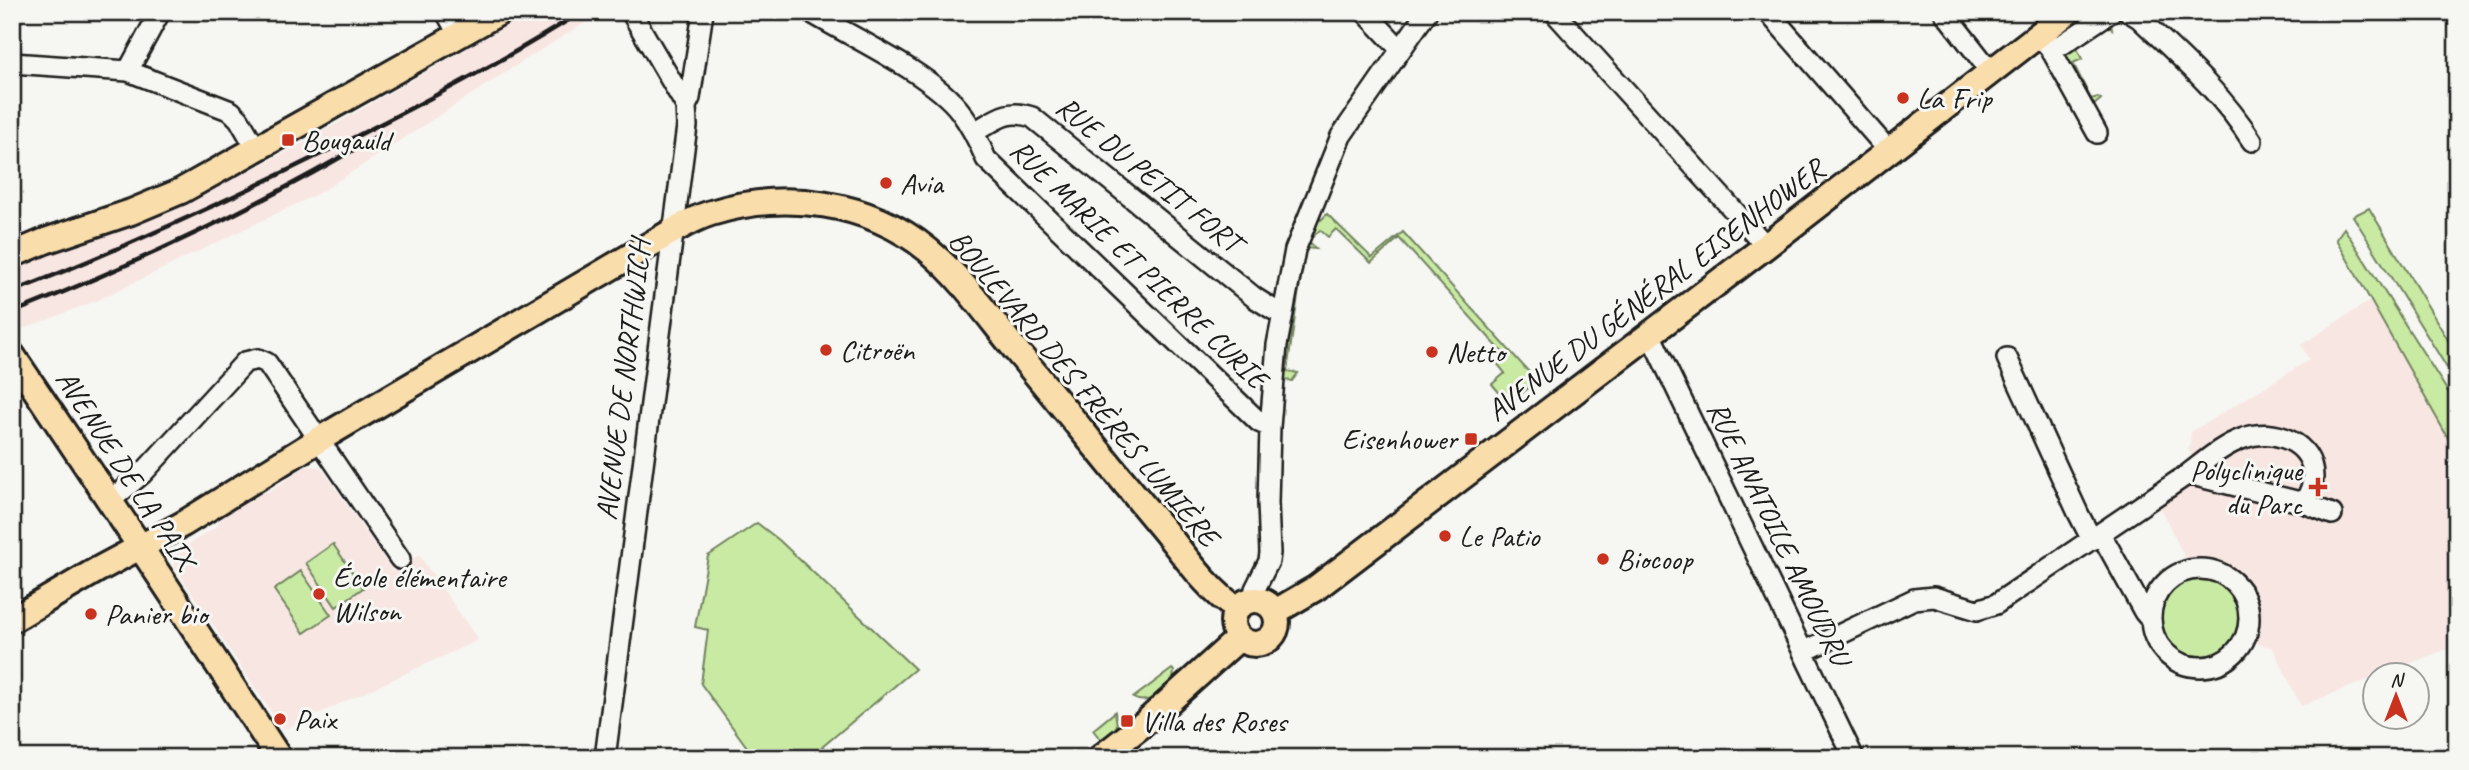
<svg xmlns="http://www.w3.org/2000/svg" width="2469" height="770" font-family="Caveat,sans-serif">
<rect width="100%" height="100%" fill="#f6f6f2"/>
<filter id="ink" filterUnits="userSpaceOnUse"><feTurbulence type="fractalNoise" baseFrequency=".0143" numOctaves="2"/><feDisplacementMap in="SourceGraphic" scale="14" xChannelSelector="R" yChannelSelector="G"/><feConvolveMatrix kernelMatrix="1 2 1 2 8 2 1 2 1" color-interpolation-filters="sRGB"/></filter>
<g filter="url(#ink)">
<!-- built -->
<path fill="#f8e6e2" d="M529 12H603L526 59 321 192 96 301 12 333V262L79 244 185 203 298 146Z
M2371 300 2457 454V645L2301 706 2273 648 2250 641 2253 618 2249 597 2238 580 2215 569 2189 566 2158 503 2201 471 2188 449 2190 447 2191 432 2309 360 2301 345Z
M306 466 321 467 393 572 419 555 478 640 283 730 279 725 286 720 282 713 275 718 174 566 176 552 218 526V522L240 505 262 492 266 493 273 489Z"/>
<!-- green -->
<path fill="#c8eaa3" stroke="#728360" stroke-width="2" d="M2111 23 2112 29 2108 26 2076 46 2082 59 2073 63 2091 99 2098 97 2101 99 2093 106 2059 50Z
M2369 208 2457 355V384L2353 216Z
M1316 214 1321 220 1327 214 1372 258 1403 232 1537 381 1509 404 1492 384 1505 373 1496 362 1504 354 1399 238 1371 263 1336 229 1328 237 1320 230 1308 241 1316 249 1305 248 1287 371 1298 373 1292 381 1284 380 1281 376 1299 255Z
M2344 228 2457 406V454L2336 239Z
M757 523 779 540 915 669 809 758H755L701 684 708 630 695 627 708 556Z
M333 544 363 588 336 607 306 563Z
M2151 618a49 49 0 1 1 98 0a49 49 0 1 1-98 0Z
M301 571 331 615 304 633 274 590Z
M1172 669 1174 671 1173 680C1162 691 1149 707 1133 698Z
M1115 712 1117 725 1110 739 1101 740 1093 730Z"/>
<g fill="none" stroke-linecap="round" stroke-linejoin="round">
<!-- minor casing -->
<g stroke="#1c1c1c" stroke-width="24">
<path id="minor" d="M446 12 459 36
M631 12 686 106
M810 12C851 37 932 74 960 111 971 126 979 142 986 159L1259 422 1270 427
M1365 12 1400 49
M1554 12 1766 246
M1768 12 1889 151
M1944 12 1991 72
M2129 12 2139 18C2180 57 2222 93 2252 141
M2043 40 2050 48 2063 44 2111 12
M2050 48 2097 133
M12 63 128 71 231 111 239 119 257 150
M128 71 160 12
M974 132C996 120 1007 108 1032 117L1255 298 1274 310 1282 311
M1650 334 1854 758
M2007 358 2078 513 2092 540
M2188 474 2304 503 2332 514
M111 500 143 473 245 362 258 359 267 363 400 559
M2101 534 2144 612 2151 620
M2151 618a49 49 0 1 1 98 0a49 49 0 1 1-98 0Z
M1254 599 1255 589 1269 561 1270 553 1268 503 1270 427 1277 345 1295 250 1341 136 1427 12
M1803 652 1914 599 1934 597 1977 610 1996 604 2188 474C2205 461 2223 445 2244 438 2273 427 2314 442 2313 478 2313 487 2308 495 2304 503
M605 758 687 126 686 106 690 98 703 12"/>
</g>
<!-- major casing -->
<g stroke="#1c1c1c" stroke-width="30">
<path id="major" d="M12 255 45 241 131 212 181 191 500 12
M12 355C102 488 191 623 279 758
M1233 622a22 22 0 1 1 44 0a22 22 0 1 1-44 0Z
M1275 612 1316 588 1766 246 2068 12
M12 620 97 570 183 524 320 439 673 231C685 224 698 217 711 213 784 190 868 201 928 250 963 279 990 319 1019 354 1066 410 1111 467 1158 523 1182 551 1205 588 1237 609
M1100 758 1146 722 1239 638"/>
</g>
<!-- minor -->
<use href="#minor" stroke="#f6f6f2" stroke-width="19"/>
<!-- major -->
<use href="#major" stroke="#f9ddab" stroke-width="24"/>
<!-- rail -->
<path stroke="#1c1c1c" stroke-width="4.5" d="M12 292C125 248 235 197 343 143 424 102 504 61 581 12
M12 313C138 263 260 206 377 136"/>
</g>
</g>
<!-- markers -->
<g fill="#c8321e" stroke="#f6f6f2" stroke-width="2.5">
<circle cx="1903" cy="98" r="7"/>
<rect x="281" y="133" width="14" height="14" rx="3.5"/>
<circle cx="886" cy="183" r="7"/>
<circle cx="826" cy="350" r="7"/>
<circle cx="1432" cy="352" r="7"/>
<rect x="1464" y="432" width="14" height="14" rx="3.5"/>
<path d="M2314.5 476.5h7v7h7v7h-7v7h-7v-7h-7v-7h7z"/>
<circle cx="1445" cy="536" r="7"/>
<circle cx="1603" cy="559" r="7"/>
<circle cx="319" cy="594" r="7"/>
<circle cx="91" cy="614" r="7"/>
<circle cx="280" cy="719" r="7"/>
<rect x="1120" y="714" width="14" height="14" rx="3.5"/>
</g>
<g text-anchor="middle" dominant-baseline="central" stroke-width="6" stroke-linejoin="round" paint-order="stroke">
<!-- poi labels -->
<g font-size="30" fill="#1c1c1c" stroke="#f6f6f2" text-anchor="start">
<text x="1917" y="98">La Frip</text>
<text x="302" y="140">Bougauld</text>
<text x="900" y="183">Avia</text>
<text x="840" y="350">Citroën</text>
<text x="1446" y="352">Netto</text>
<text x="1457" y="439" text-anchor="end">Eisenhower</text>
<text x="2302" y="470" text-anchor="end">Polyclinique<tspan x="2302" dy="34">du Parc</tspan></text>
<text x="1459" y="536">Le Patio</text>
<text x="1617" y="559">Biocoop</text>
<text x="333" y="577">École élémentaire<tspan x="333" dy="34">Wilson</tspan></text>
<text x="105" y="614">Panier bio</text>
<text x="294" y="719">Paix</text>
<text x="1141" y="721">Villa des Roses</text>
</g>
<!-- street labels -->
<g font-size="30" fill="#1c1c1c" stroke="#f6f6f2">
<text transform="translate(1149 174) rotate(39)">RUE DU PETIT FORT</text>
<text transform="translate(1139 264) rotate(44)">RUE MARIE ET PIERRE CURIE</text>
<text transform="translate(1655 290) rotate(-37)">AVENUE DU GÉNÉRAL EISENHOWER</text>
<text transform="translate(623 380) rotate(-83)">AVENUE DE NORTHWICH</text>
<text transform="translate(1084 388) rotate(50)">BOULEVARD DES FRÈRES LUMIÈRE</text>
<text transform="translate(126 469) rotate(57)">AVENUE DE LA PAIX</text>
<text transform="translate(1779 533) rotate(64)">RUE ANATOILE AMOUDRU</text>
</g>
</g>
<!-- margin -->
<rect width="2469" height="770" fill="none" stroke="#f6f6f2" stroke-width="42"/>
<rect x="21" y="21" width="2427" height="728" fill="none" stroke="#1c1c1c" stroke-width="2.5" filter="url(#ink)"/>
<!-- north arrow -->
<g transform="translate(2396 696)"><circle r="33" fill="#f6f6f2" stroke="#9f9f9c" stroke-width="2"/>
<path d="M0-5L12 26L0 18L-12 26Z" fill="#c8321e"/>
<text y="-10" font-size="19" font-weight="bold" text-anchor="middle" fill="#1c1c1c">N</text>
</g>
</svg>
